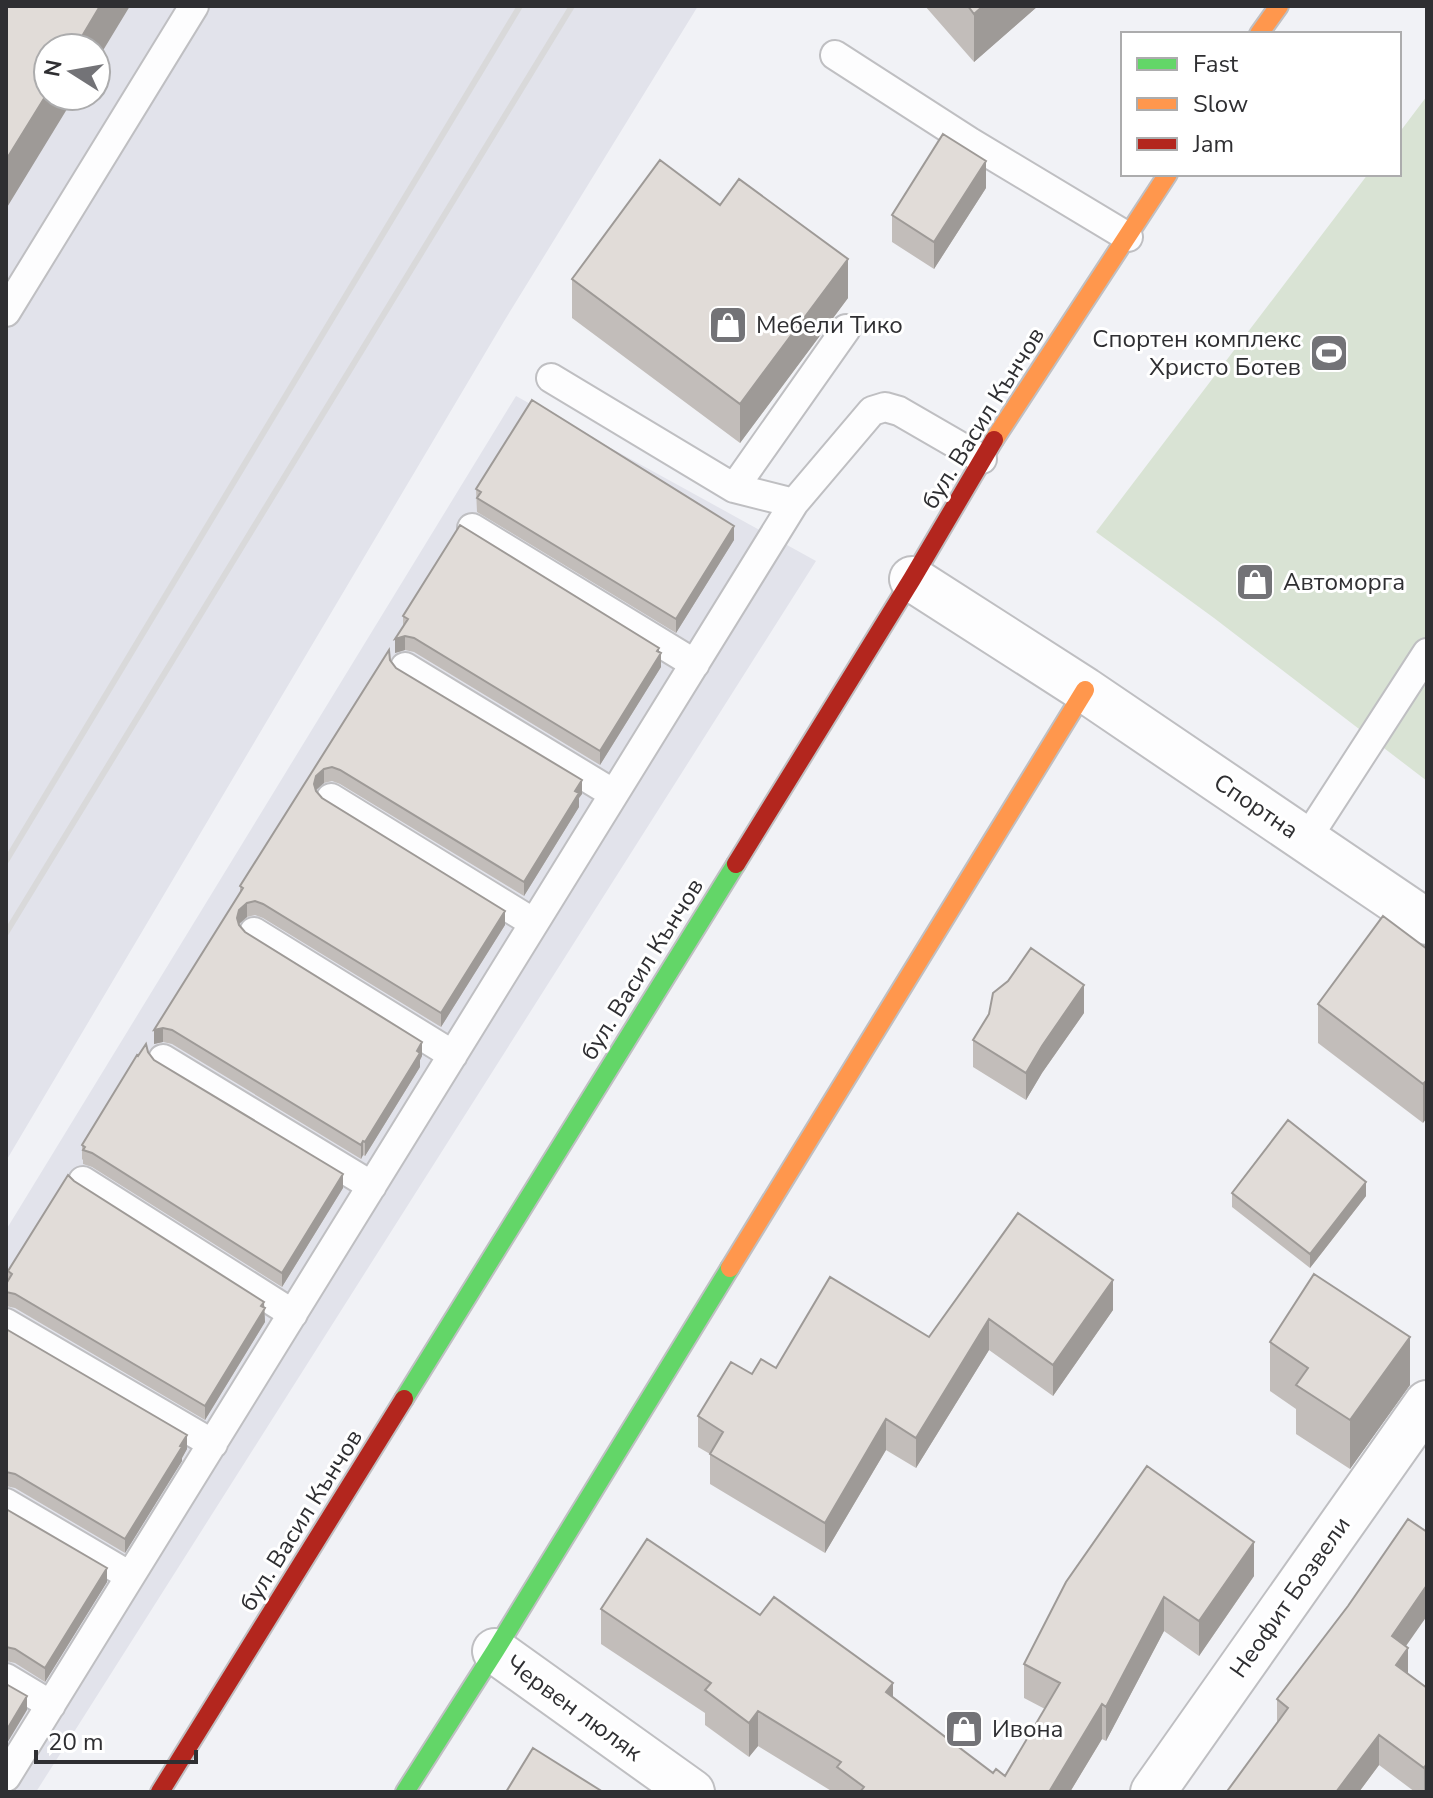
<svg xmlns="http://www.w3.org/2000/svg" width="1433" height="1798" font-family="'Nunito Sans',sans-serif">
<rect width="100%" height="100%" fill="#f1f2f6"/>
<!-- built -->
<path fill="#e2e3eb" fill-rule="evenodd" d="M6 6H698L503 323 6 1161ZM48 48H96V96H48Z
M516 396 816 561 36 1792H6V1230Z"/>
<!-- green -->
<path fill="#d9e3d4" d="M1427 96V781L1214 618 1096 532 1368 174H1399V133Z"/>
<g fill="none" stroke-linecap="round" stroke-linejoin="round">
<!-- lane casing -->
<g stroke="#bfbfc2" stroke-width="32">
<path id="lane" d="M835 55 970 142 1128 237
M6 312 194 6
M551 378 734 488 794 503
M734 488 846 329
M472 528 695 664
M405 667 614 794
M331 798 534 923
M1306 840 1427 653
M254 932 453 1055
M163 1059 372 1186
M83 1181 293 1314
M6 1323 213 1444
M6 1503 130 1576
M6 1678 51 1705
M6 1777 794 503 872 411 885 407 899 411 982 459"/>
</g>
<!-- street casing -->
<g stroke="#bfbfc2" stroke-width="48">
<path id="street" d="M912 579 1085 690 1427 922
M495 1651 692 1792
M1153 1792 1427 1403"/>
</g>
<!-- fast casing -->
<g stroke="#bfbfc2" stroke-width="22">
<path id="fast" d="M404 1399 736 864
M405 1792 495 1651 730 1268"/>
</g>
<!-- slow casing -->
<g stroke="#bfbfc2" stroke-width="22">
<path id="slow" d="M1259 34 1279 6
M994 440 1168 174
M730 1268 1085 690"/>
</g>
<!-- jam casing -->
<g stroke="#bfbfc2" stroke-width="22">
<path id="jam" d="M736 864 912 579 994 440
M160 1792 404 1399"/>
</g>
<!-- lane -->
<use href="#lane" stroke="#fdfdfe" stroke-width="28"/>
<!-- street -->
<use href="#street" stroke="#fdfdfe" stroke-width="44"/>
<!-- fast -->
<use href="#fast" stroke="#63d668" stroke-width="18"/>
<!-- slow -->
<use href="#slow" stroke="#ff974d" stroke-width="18"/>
<!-- jam -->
<use href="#jam" stroke="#b3261e" stroke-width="18"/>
<!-- rail -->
<path stroke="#d9d9da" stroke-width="6" d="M6 861 520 6
M6 933 572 6"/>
</g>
<!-- wall -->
<path fill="#c2bdba" d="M925 6H1038L974 62Z
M986 188 934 269 892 242V215Z
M720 205 848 298 740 443 572 318V279Z
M476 489 734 540 676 633 477 512Z
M403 616 659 652 661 667 600 765 414 652 405 650 395 653 403 627Z
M390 660 396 668 582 794 579 798V807L524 896 340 784 332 781 324 783 316 790V791L322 798 505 925 441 1027 263 918 255 915 247 917 239 924V925L245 932 422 1056 420 1060V1067L365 1156 363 1155 361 1159 172 1044 163 1042 154 1044V1030L240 892V886Z
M1427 949 1423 1123 1318 1043V1004Z
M1084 1013 1042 1073 1026 1100 973 1067V1040Z
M148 1052 154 1060 343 1188 282 1287 92 1167 83 1164V1160L82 1159V1145L138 1056Z
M74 1181 264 1308 265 1322 205 1420 15 1308 6 1306V1284L8 1280V1271Z
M1232 1193 1366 1196 1310 1268 1232 1207Z
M1018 1213 1113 1310 1053 1396 989 1350 916 1468 886 1450 825 1553 710 1484V1454L698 1447V1416L752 1374 776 1368 929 1337Z
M6 1329 187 1449 182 1458V1461L125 1553 15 1488 6 1486Z
M1270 1342 1410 1385 1350 1469 1296 1434V1409L1270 1391Z
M6 1509 107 1582 45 1682 15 1663 6 1661Z
M1254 1576 1199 1656 1164 1631 1106 1741 1102 1739 1070 1792H833L758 1746 749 1757 705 1725V1713L601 1644V1609L760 1615 893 1697 993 1773 1005 1776 1045 1709 1024 1698V1664L1066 1582Z
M1406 1646 1408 1674 1427 1688V1792H1415L1379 1765 1359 1792H1228V1790L1277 1724V1699Z"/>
<!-- shaded-wall -->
<path fill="#9e9a97" d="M100 6H130L96 62V48H75Z
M983 6H1038L974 62V14Z
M48 92V96H75L6 209V160Z
M986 161V188L934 269V242Z
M848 259V298L740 443V404Z
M734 526V540L676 633V619Z
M405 636V650L395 653V639Z
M659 648V656L661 653V667L600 765V751Z
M324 769V783L316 790 314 798V784L316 776Z
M582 780V794L579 798V807L524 896V882Z
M247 903V917L239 924 237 932V918L239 910Z
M505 911V925L441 1027V1013Z
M1084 985V1013L1042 1073 1026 1100V1073L1042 1046Z
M163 1028V1042L154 1044V1030Z
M422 1042V1056L420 1060V1067L365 1156V1142Z
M1427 1080V1118L1423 1123V1084Z
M363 1141V1155L361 1159V1145Z
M343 1174V1188L282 1287V1273Z
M1366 1182V1196L1310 1268V1254Z
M1113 1280V1310L1053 1396V1365Z
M264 1302 265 1322 205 1420V1406Z
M989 1319V1350L916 1468V1438Z
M1410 1337V1385L1350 1469V1420Z
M886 1419V1450L825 1553V1523Z
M187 1435V1449L182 1458V1461L125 1553V1539Z
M1254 1542V1576L1199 1656V1621Z
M107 1568V1582L45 1682V1668Z
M1427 1585V1616L1392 1666V1636Z
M1164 1597V1631L1106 1741V1707Z
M1408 1648V1679L1396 1665Z
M893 1683V1718L886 1692Z
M27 1696V1710L6 1745V1731Z
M1102 1704V1739L1070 1792H1049Z
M758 1711V1746L749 1757V1723Z
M1379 1735V1765L1359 1792H1336Z
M1427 1763V1792H1424V1768Z"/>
<!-- building -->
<path fill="#e1dcd8" stroke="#9e9a97" stroke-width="2" d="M6 6H100L75 48H48V92L6 160Z
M968 6H983L974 14Z
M943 134 986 161 934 242 892 215Z
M660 160 720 205 739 179 848 259 740 404 572 279Z
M532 400 734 526 676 619 477 498 481 492 476 489Z
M460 525 659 648 657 651 661 653 600 751 414 638 405 636 395 639 408 619 403 616Z
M389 650 390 660 396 668 582 780 575 791 579 793 524 882 340 770 332 767 324 769 316 776 314 784 316 791 322 798 505 911 441 1013 263 904 255 901 247 903 239 910 237 918 239 925 245 932 422 1042 417 1051 420 1053 365 1142 363 1141 361 1145 172 1030 163 1028 154 1030 243 888 240 886Z
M1383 916 1427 949V1080L1423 1084 1318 1004Z
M1031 948 1084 985 1042 1046 1026 1073 973 1040 989 1014 993 993 1008 981Z
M146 1044 148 1052 154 1060 343 1174 282 1273 92 1153 83 1150 85 1147 82 1145 137 1055 138 1056Z
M1288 1120 1366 1182 1310 1254 1232 1193Z
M68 1175 74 1181 264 1302 261 1306 265 1308 205 1406 15 1294 6 1292V1284L12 1274 8 1271Z
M1018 1213 1113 1280 1053 1365 989 1319 916 1438 886 1419 825 1523 710 1454 723 1432 698 1416 731 1362 752 1374 761 1359 776 1368 830 1277 929 1337Z
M1314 1274 1410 1337 1350 1420 1296 1385 1308 1368 1270 1342Z
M6 1329 187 1435 180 1446 182 1447 125 1539 15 1474 6 1472Z
M1147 1466 1254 1542 1199 1621 1164 1597 1106 1707 1102 1704 1049 1792H860L864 1787 837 1767 841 1762 758 1711 749 1723 705 1690 711 1683 601 1609 647 1539 760 1615 774 1597 893 1683 886 1692 993 1773 996 1769 1005 1776 1060 1683 1024 1664 1066 1582Z
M6 1509 107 1568 45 1668 15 1649 6 1647Z
M1408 1519 1427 1532V1585L1392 1636 1408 1648 1396 1665 1427 1688V1763L1424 1768 1379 1735 1336 1792H1231L1228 1790 1288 1708 1277 1699 1348 1606Z
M6 1684 27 1696 6 1731Z
M533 1748 603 1792H506Z"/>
<!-- icons -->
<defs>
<g id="shop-square" transform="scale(2)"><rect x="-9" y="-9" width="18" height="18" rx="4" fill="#737377" stroke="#fff"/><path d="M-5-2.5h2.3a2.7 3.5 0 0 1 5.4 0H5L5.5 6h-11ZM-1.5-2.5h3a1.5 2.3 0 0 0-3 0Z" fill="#fff"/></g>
<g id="stadium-square" transform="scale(2)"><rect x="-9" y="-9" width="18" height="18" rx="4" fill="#737377" stroke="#fff"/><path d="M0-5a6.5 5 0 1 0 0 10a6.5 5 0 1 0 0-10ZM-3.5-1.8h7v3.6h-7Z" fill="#fff"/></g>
</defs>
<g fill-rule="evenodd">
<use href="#shop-square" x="728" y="325"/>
<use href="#stadium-square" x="1329" y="353"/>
<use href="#shop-square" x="1255" y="582"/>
<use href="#shop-square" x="964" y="1729"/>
</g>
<g text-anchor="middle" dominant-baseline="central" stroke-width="6" stroke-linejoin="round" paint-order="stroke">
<!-- poi labels -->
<g font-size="24" fill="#2f2f32" stroke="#fff" text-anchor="start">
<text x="756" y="325">Мебели Тико</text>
<text x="1301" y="339" text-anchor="end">Спортен комплекс<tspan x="1301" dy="28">Христо Ботев</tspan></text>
<text x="1283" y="582">Автоморга</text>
<text x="992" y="1729">Ивона</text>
</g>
<!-- street labels -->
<g font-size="24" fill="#2f2f32" stroke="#fff">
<text transform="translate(983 418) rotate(-58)">бул. Васил Кънчов</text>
<text transform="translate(1256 806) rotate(34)">Спортна</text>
<text transform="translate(642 969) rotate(-58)">бул. Васил Кънчов</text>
<text transform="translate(301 1520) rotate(-58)">бул. Васил Кънчов</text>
<text transform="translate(1290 1597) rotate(-55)">Неофит Бозвели</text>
<text transform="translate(574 1708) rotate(36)">Червен люляк</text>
</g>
</g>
<!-- border -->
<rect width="1433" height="1798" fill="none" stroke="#2f2f32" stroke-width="16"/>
<!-- legend -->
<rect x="1121" y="32" width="280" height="144" fill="#ffffff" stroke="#acacad" stroke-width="2"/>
<rect x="1137" y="58" width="40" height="12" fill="#63d668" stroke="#acacad" stroke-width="2"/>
<text x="1193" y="72" font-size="24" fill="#2f2f32">Fast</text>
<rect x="1137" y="98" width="40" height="12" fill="#ff974d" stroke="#acacad" stroke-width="2"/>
<text x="1193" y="112" font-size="24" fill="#2f2f32">Slow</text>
<rect x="1137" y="138" width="40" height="12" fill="#b3261e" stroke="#acacad" stroke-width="2"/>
<text x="1193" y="152" font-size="24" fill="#2f2f32">Jam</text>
<!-- north arrow -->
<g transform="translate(72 72) rotate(281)"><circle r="38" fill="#ffffff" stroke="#acacad" stroke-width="2"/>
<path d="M0-6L14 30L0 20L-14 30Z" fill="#737377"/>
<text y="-12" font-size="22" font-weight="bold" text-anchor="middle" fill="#2f2f32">N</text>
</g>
<!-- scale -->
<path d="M36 1750v12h160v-12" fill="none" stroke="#2f2f32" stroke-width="4"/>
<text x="48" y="1750" font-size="24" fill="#2f2f32" stroke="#ffffff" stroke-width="6" paint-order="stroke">20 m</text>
</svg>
